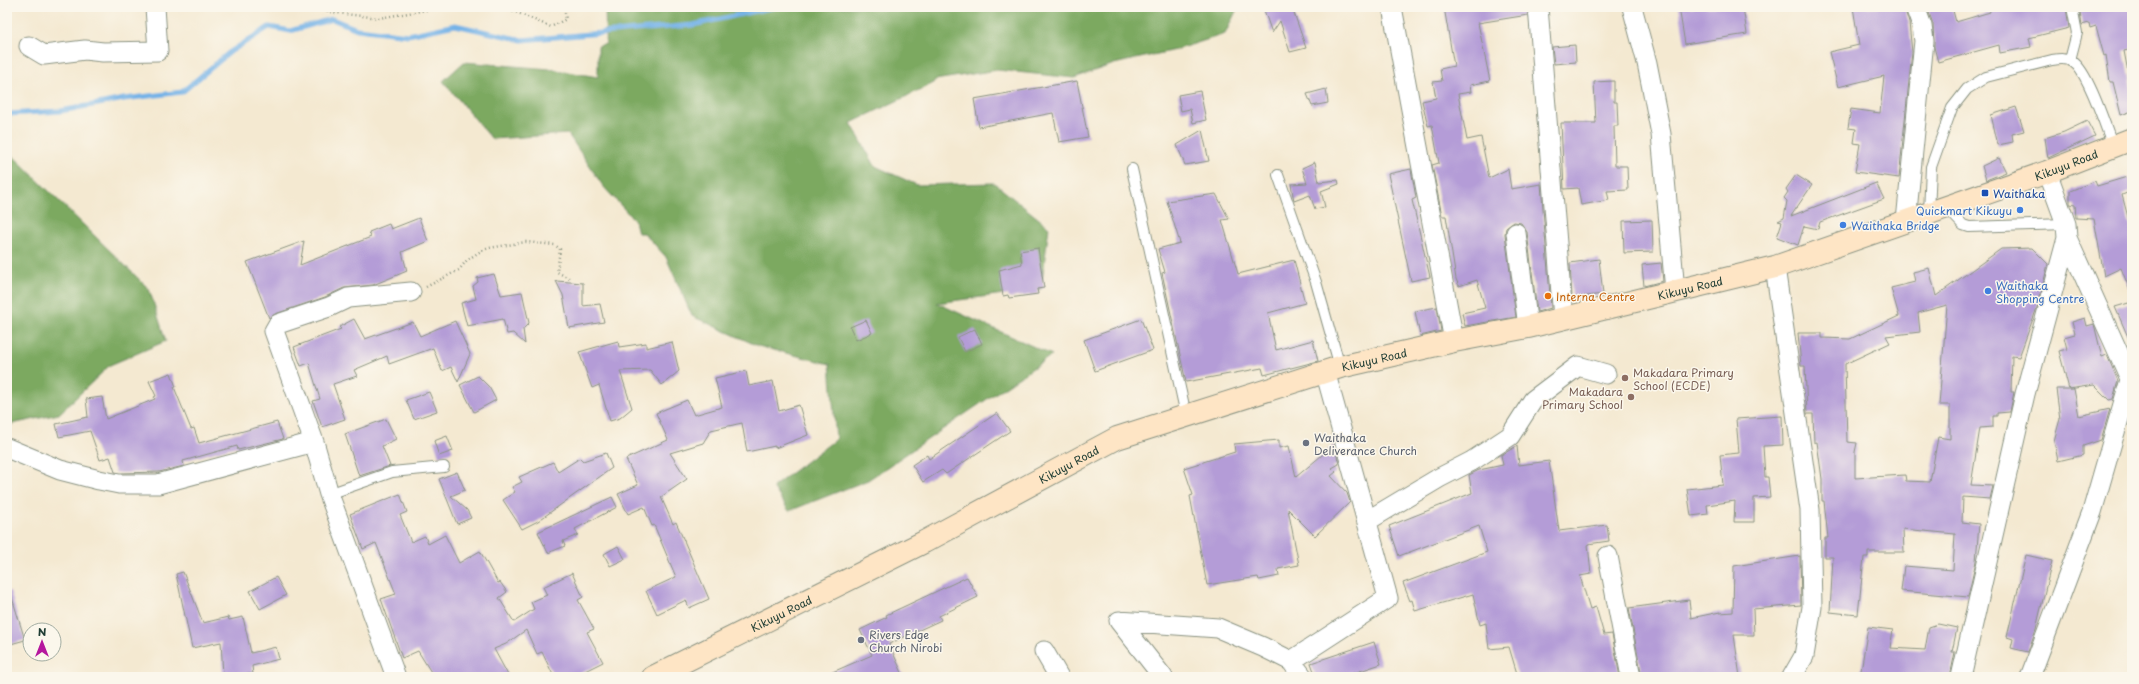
<svg xmlns="http://www.w3.org/2000/svg" width="2139" height="684" font-family="'Playpen Sans',sans-serif">
<rect width="100%" height="100%" fill="#fbf7ec"/>
<filter id="ink" filterUnits="userSpaceOnUse"><feTurbulence type="fractalNoise" baseFrequency=".025" numOctaves="2"/><feDisplacementMap in="SourceGraphic" scale="8" xChannelSelector="R" yChannelSelector="G"/><feConvolveMatrix kernelMatrix="1 2 1 2 8 2 1 2 1" color-interpolation-filters="sRGB"/></filter>
<filter id="wash" filterUnits="userSpaceOnUse"><feTurbulence type="fractalNoise" baseFrequency=".012" numOctaves="4" result="noise"/><feDisplacementMap in="SourceGraphic" scale="16" xChannelSelector="R" yChannelSelector="G"/><feGaussianBlur stdDeviation="0.9" result="paint"/><feColorMatrix in="noise" values="0 0 0 0 0 0 0 0 0 0 0 0 0 0 0 0 0 1.4 0 .05"/><feComposite in="paint" operator="in"/></filter>
<g filter="url(#wash)">
<rect width="100%" height="100%" fill="#f4e9d1"/>
<!-- forest -->
<path fill="#7ca961" stroke="#4e734a" d="M605 7H1238L1225 34 1175 50 1114 64 1074 78 997 70 935 80 932 84 851 123 875 166 917 185 994 183 1049 227 1041 289 937 303 1052 355 868 480 789 511 773 487 836 439 830 364 758 346 692 316 666 257 644 233H638L635 221 603 186 568 134 492 139 443 81 464 62 550 69 598 77V46L606 44Z
M7 150 149 289 166 341 110 365 59 414 7 425Z"/>
<g fill="none" stroke-linecap="round" stroke-linejoin="round">
<!-- stream -->
<path stroke="#74b2e7" stroke-width="5" d="M7 114 61 111 124 99 182 92 230 52 269 27 290 31 332 19 357 29 408 35 455 25 522 40 693 25 774 7"/>
</g>
<g id="blocks">
<!-- building -->
<path fill="#b49cd7" fill-rule="evenodd" d="M1274 7H1292L1306 48 1290 52 1280 21 1272 33 1264 10Z
M1444 7H1527L1528 15 1478 23 1490 81 1470 85 1471 92 1458 94 1467 140 1481 137 1489 178 1508 169 1511 189 1541 184 1551 308 1537 312 1527 232 1521 223 1514 222 1506 228 1505 234 1516 317 1465 326 1462 313 1485 308 1477 280 1459 286 1456 279 1446 216H1442L1432 165 1439 163 1432 125 1428 126 1422 101 1436 98 1433 82 1442 81 1440 69 1454 66Z
M1679 7H1743L1747 34 1685 44Z
M1853 7H1904L1909 23 1912 52 1899 178 1855 172 1860 144 1854 143 1856 129 1848 128 1851 109 1880 113 1884 76 1838 87 1829 52 1859 45Z
M1927 7H1952L1956 22 1990 12 1989 7H2066L2069 28 2029 38 2031 47 2000 53 1999 45 1938 62 1934 47 1933 24Z
M2079 7H2132V49L2124 51 2132 93V111L2121 115 2113 82H2110L2106 55 2104 56 2096 26 2090 28 2089 23 2082 25Z
M1575 45 1576 62 1554 64 1552 47Z
M1077 81 1088 137 1059 142 1053 113 979 127 974 99Z
M1614 81V102H1617L1618 126H1614L1615 166H1627L1628 190 1607 191 1609 200 1581 205 1578 188 1564 189 1561 123H1596L1594 82Z
M1326 89 1328 103 1312 106 1307 94Z
M1200 91 1206 120 1193 123 1190 109 1181 111 1178 95Z
M2016 107 2024 131 2012 134 2013 142 1998 145 1991 115Z
M2087 121 2095 136 2048 158 2045 138 2064 132Z
M1202 130 1209 161 1185 165 1177 145Z
M1999 158 2006 172 1986 180 1982 166Z
M1315 162 1319 182 1338 180 1339 184 1321 191 1325 207 1315 209 1310 195 1294 201 1291 184 1307 183 1302 168Z
M1411 169 1416 198 1412 200 1430 277 1411 281 1388 174Z
M1796 175 1812 185 1791 216 1876 183 1884 199 1820 222 1818 229 1804 226 1798 245 1777 237 1782 222 1778 221 1784 218 1787 201 1784 198 1788 192 1786 189Z
M2127 177 2132 184V191L2122 195 2132 232 2131 293 2121 268 2104 276 2094 219 2076 218 2075 205 2070 204V191L2095 181 2097 186Z
M1216 194 1229 219 1222 220 1238 274 1294 260 1305 303 1268 313 1276 350 1313 340 1318 361 1264 375 1262 368 1186 382 1162 273 1165 272 1158 249 1180 243 1167 201Z
M419 218 428 241 402 252 407 271 373 285 344 288 325 297 275 314 269 318 247 262 304 241 300 265 371 237 369 232 389 224 391 229Z
M1652 220 1653 252 1624 253 1623 221Z
M1038 248 1044 288 1037 289 1038 294 1009 298 1008 295 1003 296 999 270 1022 264 1020 251Z
M2032 248 2048 264 2038 305 2019 357 2012 356 2011 392H2014L2010 412 1997 413V416H1993V427L1980 428 1971 485 1993 486 1990 499 1963 497 1962 522 1979 524 1976 561 1968 597 1901 591 1904 566 1953 570 1955 534 1903 529 1904 552H1868V557H1864L1858 615 1830 612 1833 557H1825V538H1828L1824 501H1822V479L1817 442 1814 443 1813 414H1807L1805 366H1801L1798 333H1822V338L1850 339 1899 316 1891 288 1915 282 1913 272 1929 268 1936 296 2001 249ZM1947 305 1939 405H1950V439L1938 437 1930 482 1906 481 1905 475 1855 478V452L1857 443 1847 442 1845 364 1890 343 1886 336 1920 332 1918 313Z
M1599 259 1603 294 1572 298 1570 263Z
M1661 263 1663 281 1644 286 1642 265Z
M494 274 501 295 522 292 529 323 523 329 525 344 513 333 507 334 503 319 467 326 461 303 476 299 473 286 478 282 477 278Z
M556 281 583 283V306L600 304 604 322 569 328 563 295Z
M2132 302V346L2115 307Z
M1437 307 1441 331 1420 336 1415 311Z
M2085 318 2087 326 2094 324 2102 357 2107 355 2118 381 2113 399 2109 400 2094 385 2069 389 2059 351 2067 349 2064 337 2075 334 2072 322Z
M354 319 365 339 413 322 420 336 455 321 470 354 458 382 451 367 442 371 433 348 389 364 387 356 354 370 357 376 333 384 345 419 322 427 313 401 320 399 309 363 301 366 294 347 341 329 339 327Z
M1141 319 1153 350 1095 371 1084 340Z
M866 320 872 333 856 340 850 327Z
M975 329 982 344 965 352 958 337Z
M618 341 619 347 646 343V348L672 342 679 371 662 385 650 370 620 371 632 408 620 418 610 421 599 385 592 388 579 352Z
M746 371 749 386 773 381 779 411 799 405 808 435 775 448V446L747 452 742 423 711 430 703 443 670 453 687 479 661 497 673 524 676 522 709 599 689 608 686 600 657 614 646 591 676 577 654 525 652 526 644 507 628 514 618 494 638 485 626 459 668 440 656 413 687 400 694 415 722 407 715 378Z
M171 373 176 387H174L191 429 194 428 199 443 277 422 283 439 238 450 237 446 183 461 184 466 159 472 120 473 115 472 110 457 100 460 90 431 59 437 56 424 88 417 86 399 102 397 106 419 155 399 154 397 156 396 149 381Z
M478 376 489 387 496 400 474 412 460 385Z
M2056 389H2074L2079 416 2110 409 2101 440 2083 446V455L2058 461 2054 441 2060 419Z
M429 392 437 411 414 419 406 400Z
M997 413 1010 431 946 474 942 470 923 482 912 465 927 455 929 459Z
M1782 416 1783 445 1763 446 1765 477H1768L1770 497 1754 498V522H1734L1735 501 1707 505 1708 514 1691 516 1687 489 1723 485 1720 455 1739 453 1736 419Z
M386 419 396 439 382 446 390 466 359 476 345 434Z
M447 436 453 451 439 456 434 441Z
M1279 440V448L1289 446 1296 477 1334 445 1339 464 1332 468 1336 472 1331 476 1347 493 1350 502 1315 536 1288 509 1299 565 1278 569 1279 576 1259 580 1258 577 1207 585 1190 496 1193 495 1184 468 1235 452 1234 444Z
M1517 446 1519 465 1549 461 1559 531 1607 525 1609 541 1588 544 1591 574 1580 576 1590 609 1596 607 1604 635 1612 634 1620 677H1518L1509 647 1489 649 1486 623 1480 625 1473 594 1415 611 1412 600 1410 601 1403 583 1487 552 1479 526 1399 556 1389 526 1472 493 1469 475 1479 470 1503 465 1501 455Z
M606 453 612 468 538 521 522 529 503 500 515 492 512 487 522 482 519 477 553 462 558 472 580 458 583 461Z
M457 472 465 490 451 496 467 510 471 518 457 524 439 479Z
M400 494 407 512 400 515 411 542 425 536 428 544 445 535 459 563 480 551 498 583 500 582 507 592 499 598 514 622 534 609 531 602 547 595 543 587 572 573 583 597 578 600 594 629 587 632 603 662 573 677H554L542 652 537 654 526 630 506 644 494 649 509 677H434L418 651 402 658 381 599 396 594 376 543 363 549 350 514Z
M612 497 617 507 575 529 578 535 563 541 565 546 548 553 538 532Z
M618 546 625 559 610 566 604 554Z
M2026 555 2052 561 2036 629 2028 652 2011 648 2013 639 2007 637Z
M1800 556 1801 605 1753 609 1754 635H1734L1740 677H1642L1629 608 1689 600 1691 618 1720 612V613L1733 612 1734 566Z
M183 572 203 623 228 617 229 620 243 617 251 653 276 647 279 659 252 666 253 674 223 675 221 642 192 648 176 574Z
M276 577 286 595 260 609 250 591Z
M967 577 978 597 939 616 941 620 889 644 904 677H821L872 655 860 630 887 617 886 615Z
M10 591 25 640 7 645V592Z
M1938 624 1957 628 1952 652H1955L1950 677H1860L1868 627 1893 630 1890 648 1925 650 1929 627Z
M1374 642 1381 664 1342 677H1316L1311 663Z"/>
</g>
</g>
<g filter="url(#ink)">
<use href="#blocks" fill-opacity="0" stroke="#8a9382" stroke-width="1"/>
<g fill="none" stroke-linecap="round" stroke-linejoin="round">
<!-- service casing -->
<g stroke="#8a9382" stroke-width="12">
<path id="service" d="M2070 60 2077 33 2072 7
M1132 169 1186 415
M1278 175 1316 282 1340 367
M1946 207 1963 225 1969 227 2066 224
M1929 213 1931 167 1952 108 1967 89 1986 77 2052 60C2059 59 2066 58 2073 62 2088 71 2106 128 2113 146
M329 494 392 472 444 467"/>
</g>
<!-- minor casing -->
<g stroke="#8a9382" stroke-width="21">
<path id="minor" d="M1392 7 1454 341
M1538 7 1563 318
M1632 7 1647 63 1661 134 1675 291
M29 46 44 55 85 50 103 52 158 51 155 7
M2047 172 2066 224 2067 238 2132 383
M1906 221 1924 41 1922 26 1915 7
M1516 233 1528 327
M1775 267 1810 510 1812 607 1804 656 1792 677
M7 448 60 470 99 480 119 484H158L314 442
M1367 521 1439 478 1472 461 1510 436 1533 400 1578 366 1606 374
M1608 556 1631 677
M1119 621 1218 628 1263 647 1291 661 1388 598 1325 371
M1119 621 1163 677
M1044 651 1059 677
M1291 661 1303 677
M396 677 329 494 314 442 274 331 278 324 329 307 348 298 411 292
M1961 677 2025 394 2067 238
M2030 677 2092 512 2130 380"/>
</g>
<!-- secondary casing -->
<g stroke="#8a9382" stroke-width="24">
<g id="secondary">
<path id="s1" d="M653 677 924 542 1117 438 1340 367 1454 341 1528 327 1775 267 2047 172 2132 139"/>
</g>
</g>
<!-- path -->
<path stroke="#8a9382" stroke-width="2.5" stroke-dasharray="1 3" stroke-linecap="butt" d="M326 7 328 12 379 18 444 7
M493 7 511 10 551 27 566 19 564 7
M426 287 459 270 467 260 481 251 489 248 526 242 555 245 560 249 557 272 569 278"/>
<!-- service -->
<use href="#service" stroke="#fff" stroke-width="10"/>
<!-- minor -->
<use href="#minor" stroke="#fff" stroke-width="19"/>
<!-- secondary -->
<use href="#secondary" stroke="#fee5c5" stroke-width="22"/>
</g>
</g>
<!-- markers -->
<rect fill="#1a4fb4" stroke="#fbf7ec" stroke-width="1.5" x="1981" y="189" width="8" height="8" rx="2"/>
<g fill="#3f7fe0" stroke="#fbf7ec" stroke-width="1.5">
<circle cx="2020" cy="210" r="4"/>
<circle cx="1843" cy="225" r="4"/>
<circle cx="1988" cy="291" r="4"/>
</g>
<circle fill="#e8710a" stroke="#fbf7ec" stroke-width="1.5" cx="1548" cy="296" r="4"/>
<g fill="#8d6e63" stroke="#fbf7ec" stroke-width="1.5">
<circle cx="1625" cy="378" r="4"/>
<circle cx="1631" cy="397" r="4"/>
</g>
<g fill="#6b7280" stroke="#fbf7ec" stroke-width="1.5">
<circle cx="1306" cy="443" r="4"/>
<circle cx="861" cy="640" r="4"/>
</g>
<g text-anchor="middle" dominant-baseline="central" stroke-width="3" stroke-linejoin="round" paint-order="stroke">
<!-- street labels -->
<g font-size="11" fill="#1f3d34" stroke="#fbf7ec">
<text stroke="none"><textPath href="#s1" startOffset="1511">Kikuyu Road</textPath></text>
<text stroke="none"><textPath href="#s1" startOffset="1115">Kikuyu Road</textPath></text>
<text stroke="none"><textPath href="#s1" startOffset="791">Kikuyu Road</textPath></text>
<text stroke="none"><textPath href="#s1" startOffset="467">Kikuyu Road</textPath></text>
<text stroke="none"><textPath href="#s1" startOffset="143">Kikuyu Road</textPath></text>
</g>
<!-- transit labels -->
<g font-size="11" fill="#164399" stroke="#fbf7ec" text-anchor="start">
<text x="1993" y="193">Waithaka</text>
</g>
<!-- shop labels -->
<g font-size="11" fill="#366cbe" stroke="#fbf7ec" text-anchor="start">
<text x="2012" y="210" text-anchor="end">Quickmart Kikuyu</text>
<text x="1851" y="225">Waithaka Bridge</text>
<text x="1996" y="285">Waithaka<tspan x="1996" dy="13">Shopping Centre</tspan></text>
</g>
<!-- food labels -->
<g font-size="11" fill="#c56008" stroke="#fbf7ec" text-anchor="start">
<text x="1556" y="296">Interna Centre</text>
</g>
<!-- education labels -->
<g font-size="11" fill="#785e54" stroke="#fbf7ec" text-anchor="start">
<text x="1633" y="372">Makadara Primary<tspan x="1633" dy="13">School (ECDE)</tspan></text>
<text x="1623" y="391" text-anchor="end">Makadara<tspan x="1623" dy="13">Primary School</tspan></text>
</g>
<!-- worship labels -->
<g font-size="11" fill="#5b616d" stroke="#fbf7ec" text-anchor="start">
<text x="1314" y="437">Waithaka<tspan x="1314" dy="13">Deliverance Church</tspan></text>
<text x="869" y="634">Rivers Edge<tspan x="869" dy="13">Church Nirobi</tspan></text>
</g>
</g>
<!-- margin -->
<rect width="2139" height="684" fill="none" stroke="#fbf7ec" stroke-width="24"/>
<!-- north arrow -->
<g transform="translate(42 642)"><circle r="19" fill="#fbf7ec" stroke="#a3ada2"/>
<path d="M0-3L7 15L0 10L-7 15Z" fill="#b5179e"/>
<text y="-6" font-size="11" font-weight="bold" text-anchor="middle" fill="#1f3d34">N</text>
</g>
</svg>
